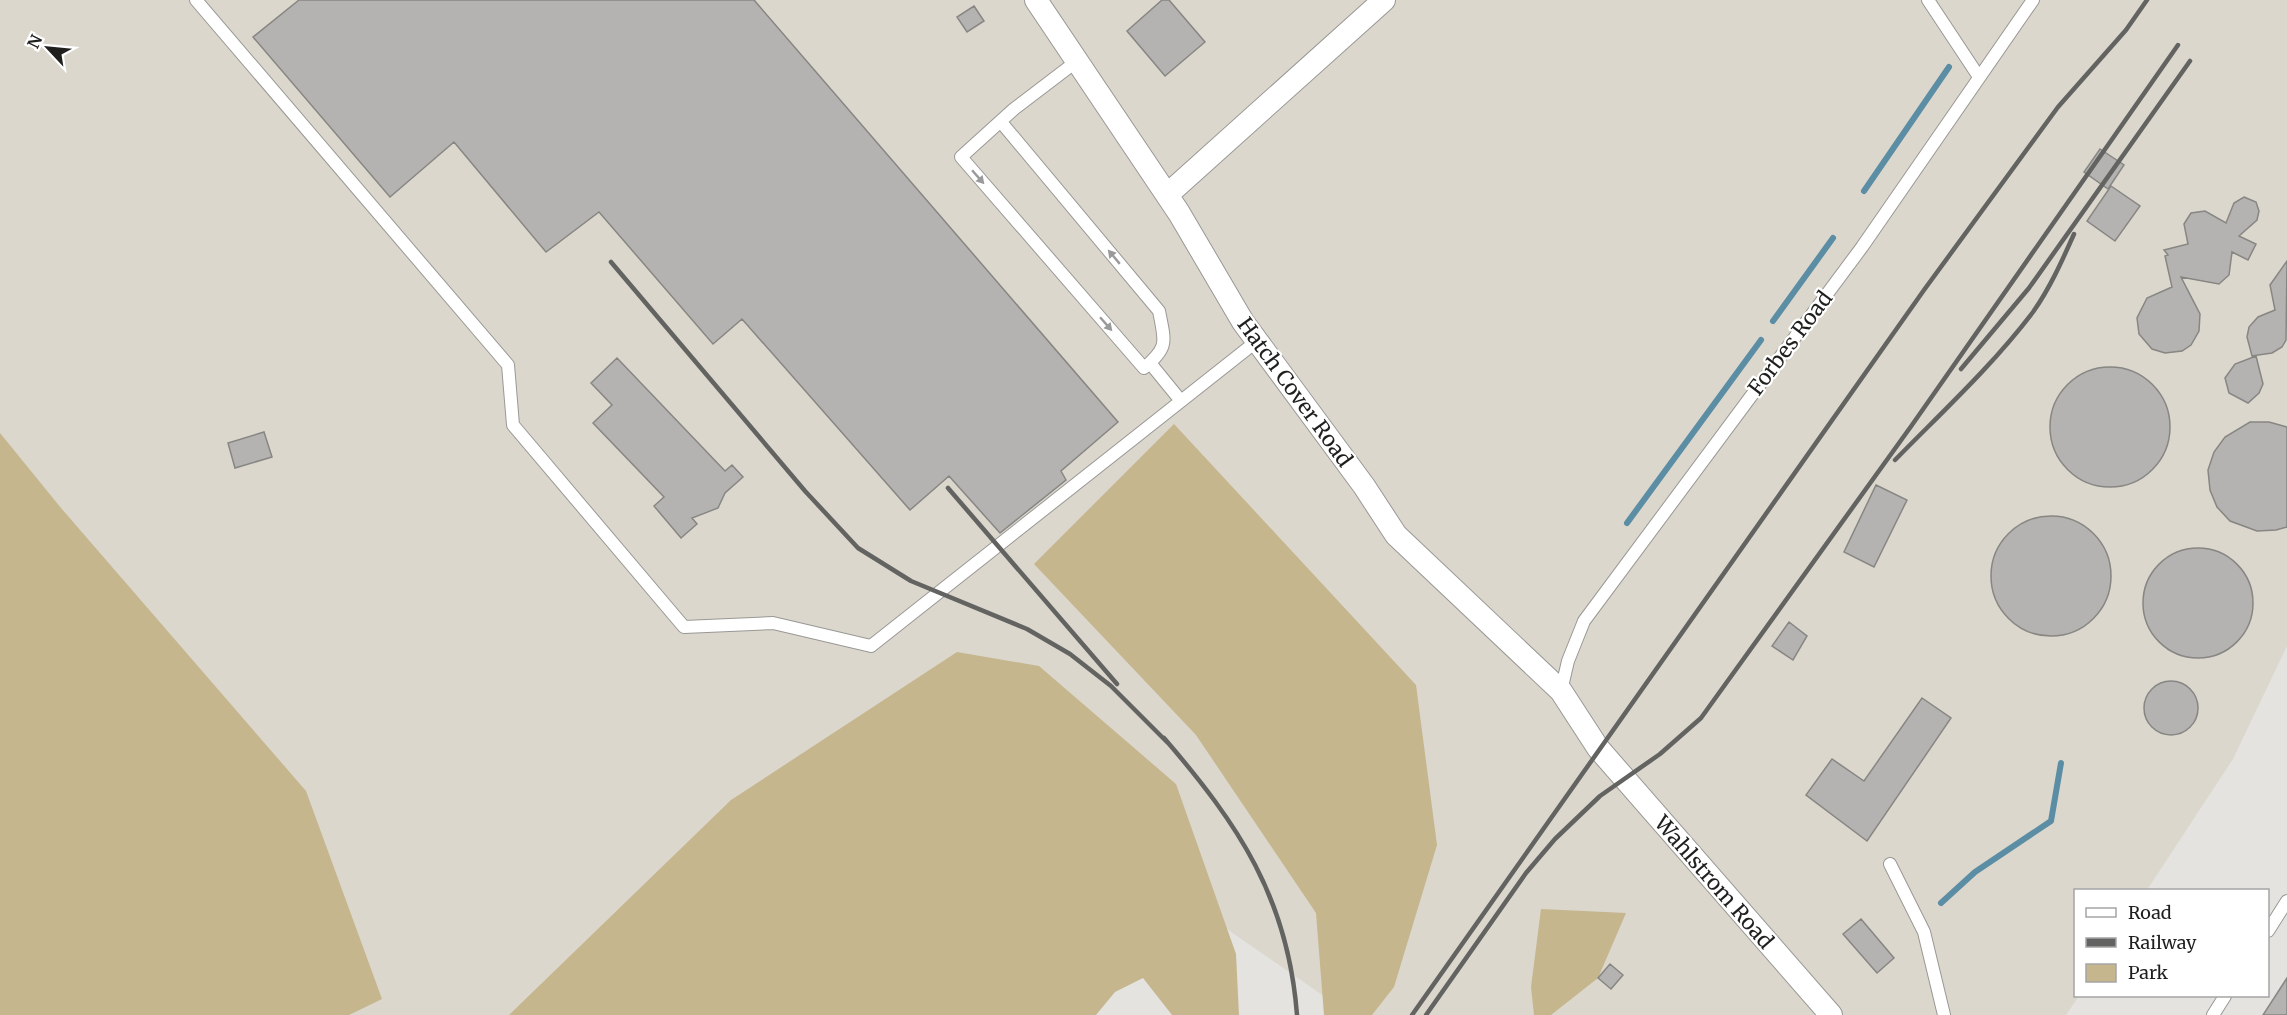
<svg xmlns="http://www.w3.org/2000/svg" width="2287" height="1015" font-family="Merriweather,serif">
<rect width="100%" height="100%" fill="#e4e3e0"/>
<!-- built -->
<path fill="#dbd7cd" d="M0 0H2287V646L2233 759 2147 890H2076V996H2079L2066 1015H1351L1038 798 642 1015H226L0 789Z"/>
<!-- green -->
<path fill="#c5b68d" d="M1174 424 1416 685 1437 845 1394 987 1372 1015H1324L1316 913 1196 735 1034 564Z
M0 433 61 508 306 791 382 999 349 1015H0Z
M957 652 1039 666 1176 784 1236 954 1239 1015H1172L1143 978 1115 992 1096 1015H509L731 800Z
M1541 909 1626 913 1598 978 1551 1015H1534L1531 987Z"/>
<g fill="none" stroke-linecap="round" stroke-linejoin="round">
<!-- stream -->
<path stroke="#5b8da4" stroke-width="6" d="M1864 191 1949 67
M1773 321 1833 238
M1627 523 1761 340
M1941 903 1975 872 2051 821 2061 763"/>
</g>
<!-- building -->
<path fill="#b4b3b1" stroke="#878683" stroke-width="1.5" d="M299 0H754L1118 422 1061 471 1066 480 1000 533 949 476 910 510 742 319 713 344 599 212 546 252 454 142 390 197 253 37Z
M1162 0H1169L1205 42 1165 76 1127 31Z
M974 6 984 21 967 32 957 17Z
M2100 149 2124 165 2108 189 2084 172Z
M2111 186 2140 206 2115 241 2087 221Z
M2244 197 2256 202 2259 211 2257 220 2239 236 2256 244 2248 260 2232 252 2229 275 2219 284 2181 277 2200 314 2199 331 2191 345 2182 351 2165 353 2152 349 2139 334 2137 318 2147 298 2172 287 2165 256 2168 255 2164 250 2188 244 2184 224 2191 213 2205 211 2226 223 2234 203Z
M2287 261 2286 340 2282 347 2272 353 2252 356 2247 337 2249 327 2258 317 2275 310 2270 285Z
M2256 356 2263 384 2259 393 2248 403 2229 393 2225 378 2235 364Z
M617 358 725 471 732 465 743 477 725 493 718 508 692 518 697 524 681 538 654 506 664 497 593 423 612 405 591 383Z
M2050 427a60 60 0 1 1 120 0a60 60 0 1 1-120 0Z
M2250 422H2269L2287 427V527L2276 530 2257 531 2230 521 2217 507 2210 490 2208 470 2214 452 2225 437Z
M264 432 272 457 235 468 228 443Z
M1876 485 1907 500 1874 567 1844 552Z
M1991 576a60 60 0 1 1 120 0a60 60 0 1 1-120 0Z
M2143 603a55 55 0 1 1 110 0a55 55 0 1 1-110 0Z
M1789 622 1807 636 1793 660 1772 646Z
M2144 708a27 27 0 1 1 54 0a27 27 0 1 1-54 0Z
M1922 698 1951 718 1867 841 1806 795 1832 759 1864 781Z
M1861 919 1894 958 1877 973 1843 934Z
M1610 964 1623 975 1611 989 1598 978Z
M2287 978V1015H2263Z"/>
<g fill="none" stroke-linecap="round" stroke-linejoin="round">
<!-- service casing -->
<g stroke="#999895" stroke-width="14">
<path id="service" d="M196 0 508 365 513 425 684 627 773 623 871 646 1257 341
M1928 0 1979 77
M1001 122 1159 311C1165 342 1169 347 1144 368L961 157 1014 109 1077 61
M1150 363 1181 401
M1561 691 1568 661 1584 621 1862 247 2033 0
M1890 864 1924 932 1944 1015
M2268 931 2287 901
M2213 1015 2225 996"/>
</g>
<!-- minor casing -->
<g stroke="#999895" stroke-width="24">
<path id="minor" d="M1036 0 1179 213 1243 322 1364 486 1396 535 1561 691 1598 748 1831 1015
M1167 195 1384 0"/>
</g>
<!-- service -->
<use href="#service" stroke="#fff" stroke-width="12"/>
<!-- minor -->
<use href="#minor" stroke="#fff" stroke-width="22"/>
<!-- rail -->
<path stroke="#636361" stroke-width="4.5" d="M611 262 805 491 858 548 911 581 1027 629 1070 654 1111 686 1168 743
M1961 369 2029 288 2190 61
M1895 460C1942 412 1992 366 2033 312 2050 288 2062 261 2074 234
M948 488 1117 684
M1164 738C1239 825 1288 898 1297 1015
M1412 1015 1924 290 2058 107 2126 30 2147 0
M1426 1015 1526 873 1555 839 1600 796 1660 754 1701 718 1912 425 2178 45"/>
</g>
<!-- one-way arrows -->
<defs><path id="oneway-solid" d="M-6-.8H1V-3.2L6.5 0L1 3.2V.8H-6Z" transform="scale(1.5)"/></defs>
<g fill="#9a9a9a">
<use href="#oneway-solid" transform="translate(978 177) rotate(49)"/>
<use href="#oneway-solid" transform="translate(1114 257) rotate(-130)"/>
<use href="#oneway-solid" transform="translate(1106 324) rotate(49)"/>
</g>
<g text-anchor="middle" dominant-baseline="central" stroke-width="4.5" stroke-linejoin="round" paint-order="stroke">
<!-- street labels -->
<g font-size="21" fill="#1f1f1e" stroke="#fff">
<text transform="translate(1790 343) rotate(-53)">Forbes Road</text>
<text transform="translate(1295 392) rotate(54)">Hatch Cover Road</text>
<text transform="translate(1714 882) rotate(49)">Wahlstrom Road</text>
</g>
</g>
<!-- legend -->
<rect x="2074" y="889" width="195" height="108" fill="#ffffff" stroke="#a5a5a5" stroke-width="1.5"/>
<rect x="2086" y="908" width="30" height="9" fill="#ffffff" stroke="#a5a5a5" stroke-width="1.5"/>
<text x="2128" y="919" font-size="18" fill="#1f1f1e">Road</text>
<rect x="2086" y="938" width="30" height="9" fill="#636361" stroke="#a5a5a5" stroke-width="1.5"/>
<text x="2128" y="949" font-size="18" fill="#1f1f1e">Railway</text>
<rect x="2086" y="964" width="30" height="18" fill="#c5b68d" stroke="#a5a5a5" stroke-width="1.5"/>
<text x="2128" y="979" font-size="18" fill="#1f1f1e">Park</text>
<!-- north arrow -->
<g transform="translate(48 48) rotate(296)" stroke="#ffffff" stroke-width="4.5" paint-order="stroke">
<path d="M0-4.5L10 22L0 15L-10 22Z" fill="#1f1f1e"/>
<text y="-9" font-size="16" font-weight="bold" text-anchor="middle" fill="#1f1f1e">N</text>
</g>
</svg>
